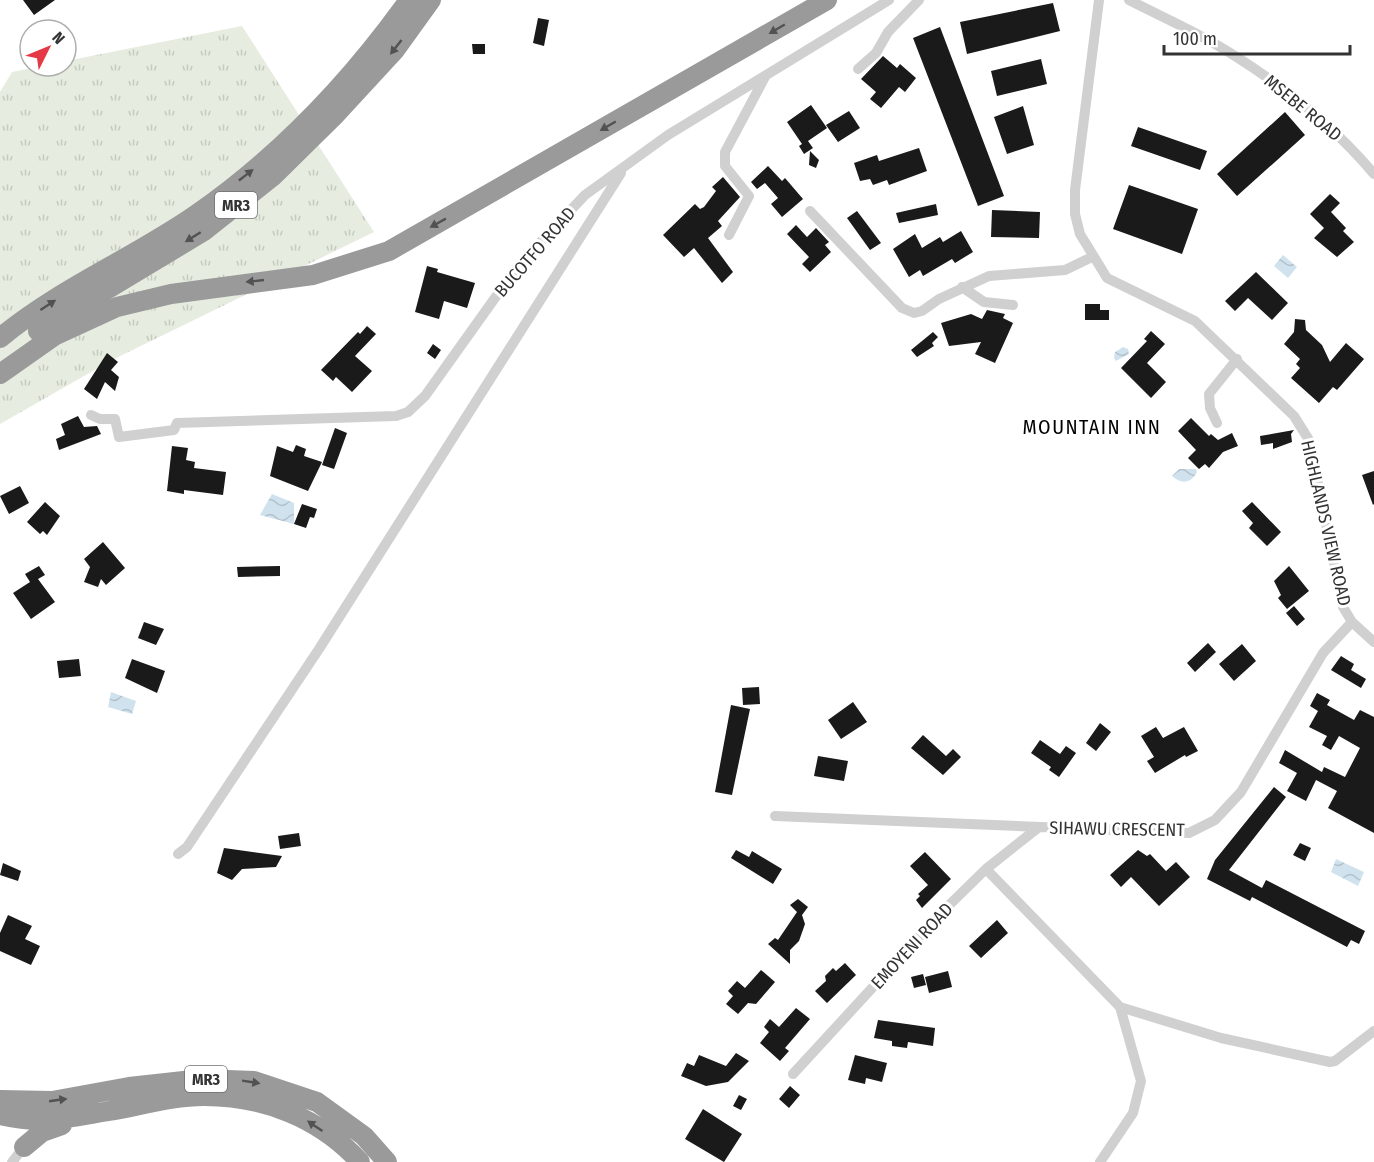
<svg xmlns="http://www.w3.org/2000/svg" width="1374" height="1162" font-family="'Fira Sans Condensed',sans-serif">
<defs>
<pattern id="grass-tufts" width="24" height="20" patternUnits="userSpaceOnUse" patternTransform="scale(1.5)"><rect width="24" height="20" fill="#e6ecdf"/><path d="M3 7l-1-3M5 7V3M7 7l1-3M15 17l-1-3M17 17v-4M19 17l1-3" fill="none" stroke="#c6cbc0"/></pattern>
<pattern id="water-waves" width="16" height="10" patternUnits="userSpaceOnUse" patternTransform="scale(1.5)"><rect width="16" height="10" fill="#cfe2ee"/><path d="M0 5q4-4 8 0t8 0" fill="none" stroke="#b2c2cd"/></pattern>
</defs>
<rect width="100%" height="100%" fill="#fff"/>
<!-- grass -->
<path fill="url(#grass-tufts)" d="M242 26 374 232 112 360 0 424V92L12 72 42 66H66V61Z"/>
<!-- water -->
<path fill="url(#water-waves)" d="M1283 255 1297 267 1288 278 1274 266Z
M1123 347 1128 349 1129 354 1116 361 1114 358 1115 352Z
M1179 469H1196L1197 472C1191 483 1182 485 1172 476Z
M272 494 294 503V524L260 515Z
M111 692 136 701 132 714 108 707Z
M1336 859 1364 872 1358 886 1331 872Z"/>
<!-- building -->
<path fill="#1a1a1a" d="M23 0H55L34 15Z
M1053 3 1060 31 967 54 960 22Z
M538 18 549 20 544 46 533 43Z
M940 27 1004 196 978 206 913 38Z
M472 44H485V54H473Z
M883 56 897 68 900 64 916 78 905 92 899 87 881 108 870 99 876 92 861 79Z
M1041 59 1047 84 997 96 991 71Z
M811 105 827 128 808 141 813 148 804 154 799 146 802 144 787 122Z
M1023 106 1034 145 1007 154 994 117Z
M849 111 860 128 838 142 826 125Z
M1285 112 1305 135 1237 196 1217 174Z
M1138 127 1207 151 1200 170 1131 146Z
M919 148 927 171 889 185 887 180 873 185 870 179 860 181 854 163 877 155 879 161Z
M810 151 819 160 816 168 809 165Z
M768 166 782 181 785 178 803 199 782 217 771 204 778 198 765 183 757 189 751 182Z
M723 177 740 197 718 221 722 226 708 238 733 272 722 283 694 248 684 257 663 235 695 204 700 209 704 207 716 191 712 187Z
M1129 185 1198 209 1182 254 1113 229Z
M1330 194 1340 203 1331 212 1346 228 1343 231 1354 242 1337 257 1314 238 1324 228 1310 214Z
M936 204 938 215 899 223 896 213Z
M992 210 1040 212 1039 238 991 237Z
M857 211 881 243 870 250 847 218Z
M796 225 807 237 816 228 829 242 825 245 831 252 810 272 802 264 809 257 787 234Z
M961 231 973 252 955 263 952 259 923 276 920 270 909 277 893 249 915 234 922 248 940 237 943 242Z
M427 266 438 269 437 272 475 283 467 308 444 301 439 319 415 312Z
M1256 272 1288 303 1272 320 1248 298 1235 311 1225 301Z
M1085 304H1100V310H1109V320H1085Z
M987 310 1005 314 1003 318 1013 323 995 363 975 354 981 342 949 346 941 323 971 314 982 319Z
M1295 319 1305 320 1306 330 1322 345 1330 362 1346 343 1364 359 1337 390 1333 387 1319 403 1291 378 1300 368 1296 364 1300 359 1284 344 1294 332Z
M367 326 376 334 355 356 372 371 352 392 336 377 333 381 321 370 358 332 360 334Z
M1151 331 1165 344 1147 363 1166 382 1151 398 1121 368 1147 341 1144 339Z
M933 332 938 337 932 343 934 346 917 357 911 350Z
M433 344 441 350 435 359 427 353Z
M107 353 118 362 111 370 119 377 115 391 105 382 97 399 84 389Z
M78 416 84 427 97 426 101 434 59 450 56 439 65 435 61 424Z
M1191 418 1209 436 1211 434 1218 440 1232 433 1238 446 1223 452 1209 468 1205 464 1199 469 1188 458 1196 450 1178 431Z
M335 428 347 433 334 469 322 465Z
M1294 430 1291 434 1292 442 1273 449V443L1261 445 1260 436Z
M296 445 306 449 304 456 322 462 308 491 270 476 277 446 293 452Z
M172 446 188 448 186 460 195 462 194 468 226 472 223 495 184 490V494L167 491Z
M1374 471V504L1373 505 1362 475Z
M20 486 29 503 9 514 0 496Z
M45 502 60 516 47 535 43 531 40 534 27 522Z
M1252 502 1281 532 1267 546 1249 528 1253 523 1242 511Z
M302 504 317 509 314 518 310 517 306 528 294 524Z
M103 542 125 568 106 585 101 579 98 587 84 582 90 567 84 559Z
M39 566 45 575 38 579 55 602 31 619 13 593 30 582 25 574Z
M280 566V576L238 577 237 567Z
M1289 566 1309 591 1287 609 1278 598 1281 595 1274 581Z
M1294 606 1305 619 1297 626 1286 613Z
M144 622 164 629 156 645 138 638Z
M1208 643 1216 652 1195 672 1187 663Z
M1242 644 1256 661 1234 681 1219 664Z
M1341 656 1354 664 1351 670 1366 679 1361 688 1331 670Z
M79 659 81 676 59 678 57 661Z
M132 659 165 671 157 693 125 678Z
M759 687 760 704 743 705 742 688Z
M1317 693 1330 700 1327 705 1354 720 1360 710 1374 717V833L1328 808 1337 791 1316 780 1306 801 1287 791 1297 773 1279 763 1285 750 1322 772 1324 767 1345 777 1360 748 1339 736 1331 750 1322 745 1327 736 1309 727 1318 711 1310 706Z
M853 702 867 722 841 739 828 720Z
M731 705 750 709 732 795 715 792Z
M1100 723 1111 732 1096 751 1086 743Z
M1156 727 1163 738 1184 727 1198 751 1186 757 1185 755 1155 773 1147 761 1154 757 1141 736Z
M923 735 946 756 953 749 961 757 943 775 911 748Z
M1040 740 1060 754 1066 746 1076 753 1059 777 1049 770 1051 767 1031 753Z
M818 756 848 761 844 781 814 776Z
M1274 787 1286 797 1229 870 1262 888 1266 880 1365 931 1359 944 1351 940 1347 947 1252 897 1250 901 1207 879 1215 860Z
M299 833 301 846 280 849 278 836Z
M1300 843 1311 848 1305 861 1293 855Z
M224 848 282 856 276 867 242 869 232 880 217 873Z
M736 850 749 857 752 851 782 869 773 884 731 858Z
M1138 850 1147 856 1150 854 1166 871 1176 862 1190 877 1159 906 1131 877 1121 887 1110 875Z
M925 852 951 879 922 908 916 900 920 896 918 894 928 885 910 866Z
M3 863 21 871 18 881 0 875Z
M798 899 808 907 802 915 805 924 799 941 790 950V964L768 944 775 938 778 940 797 912 790 905Z
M8 915 32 926 25 939 40 946 31 965 0 951V933Z
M997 920 1008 933 981 958 969 946Z
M845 963 856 975 827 1003 815 991 826 981 825 976 833 968 836 971Z
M761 970 775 982 756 1004 748 1003 738 1014 726 1004 733 996 728 991 737 981 745 988Z
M948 971 952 987 929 993 925 977Z
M923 974 926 985 914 988 911 977Z
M796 1008 810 1019 785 1048 789 1051 780 1061 760 1043 769 1032 764 1027 770 1019 779 1027Z
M878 1020 935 1028 933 1046 908 1042 907 1048 892 1046V1041L874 1038Z
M736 1053 749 1061 728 1082 706 1086 681 1076 687 1063 694 1066 699 1055 726 1066Z
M855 1055 887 1063 882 1082 866 1078 865 1084 848 1080Z
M790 1086 800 1095 789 1108 779 1099Z
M739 1095 747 1099 741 1110 733 1106Z
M703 1109 742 1134 724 1162 685 1139Z"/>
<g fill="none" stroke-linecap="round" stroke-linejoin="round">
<!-- street -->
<path stroke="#d0d0d0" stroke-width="10" d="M1099 0 1075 190V214L1080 234 1107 278 1195 321 1294 416 1309 440 1343 607 1352 622 1374 642
M1129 0C1164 18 1202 34 1235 56 1286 88 1335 128 1374 174
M858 69 876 53 888 32 919 0
M810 211 902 308 914 313 922 311 939 299 989 276 1065 270 1092 257
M729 235 749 196 725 166V152L766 75
M962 287 984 302 1013 305
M91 415 100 419H115L119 437 174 430 177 423 396 416 408 412 425 396 517 267 585 195 668 135 889 0
M1217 423 1210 408 1209 394 1237 359
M775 816 1189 833 1215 820 1241 792 1323 653 1352 622
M178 854 187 847 319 649 621 173
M986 869 1120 1007 1221 1038 1330 1062 1335 1061 1374 1031
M793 1074 942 912 986 869 1039 827
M12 1162 24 1147
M1100 1162 1133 1113 1141 1081 1120 1007"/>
<!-- highway -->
<path stroke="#9a9a9a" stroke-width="20" d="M38 331 204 231 272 177 336 114 395 50 431 0
M0 338C60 288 134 258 197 214 280 156 351 81 409 0
M0 374 54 336 117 307 171 294 313 275 389 251 827 0
M0 1100 52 1101 129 1087 202 1079 254 1081 317 1102 364 1136 387 1162
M0 1115C42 1125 67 1118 109 1111 139 1106 173 1096 204 1096 264 1096 320 1118 360 1162
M24 1147 42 1132 62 1125"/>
</g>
<!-- one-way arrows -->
<defs><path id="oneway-solid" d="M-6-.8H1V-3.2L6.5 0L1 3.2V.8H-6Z" transform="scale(1.5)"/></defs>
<g fill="#525252">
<use href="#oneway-solid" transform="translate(777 29) rotate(150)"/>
<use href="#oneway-solid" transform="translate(396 47) rotate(128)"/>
<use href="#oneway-solid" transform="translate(608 126) rotate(150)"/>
<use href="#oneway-solid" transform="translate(246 175) rotate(-38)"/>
<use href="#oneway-solid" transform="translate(438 223) rotate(151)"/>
<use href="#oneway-solid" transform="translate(193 237) rotate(148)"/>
<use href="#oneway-solid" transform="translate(255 281) rotate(174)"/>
<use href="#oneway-solid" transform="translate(48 305) rotate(-33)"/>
<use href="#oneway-solid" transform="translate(251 1082) rotate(9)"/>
<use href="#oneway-solid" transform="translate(58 1100) rotate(-8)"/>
<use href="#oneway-solid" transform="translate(315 1126) rotate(-146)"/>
</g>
<g text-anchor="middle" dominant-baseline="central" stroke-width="6" stroke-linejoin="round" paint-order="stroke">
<!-- shield labels -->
<g fill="#fff" stroke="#707070" stroke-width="1.5">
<rect x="215" y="192" width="42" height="26" rx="4.5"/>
<rect x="185" y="1066" width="42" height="26" rx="4.5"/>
</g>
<g font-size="16" font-weight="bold" fill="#333">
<text x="236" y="205">MR3</text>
<text x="206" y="1079">MR3</text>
</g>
<!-- street labels -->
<g font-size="18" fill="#333" stroke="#fff">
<text transform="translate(1303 108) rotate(39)">MSEBE ROAD</text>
<text transform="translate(535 252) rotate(-49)">BUCOTFO ROAD</text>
<text transform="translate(1326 523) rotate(77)">HIGHLANDS VIEW ROAD</text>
<text transform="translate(1117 829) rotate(1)">SIHAWU CRESCENT</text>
<text transform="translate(912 946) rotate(-47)">EMOYENI ROAD</text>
</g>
<!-- neighbourhood labels -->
<g font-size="20" letter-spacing="1.5" fill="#000" stroke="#fff">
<text x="1092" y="427">MOUNTAIN INN</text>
</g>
</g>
<!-- north arrow -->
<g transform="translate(48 48) rotate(47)"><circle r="28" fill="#ffffff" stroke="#adadad" stroke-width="1.5"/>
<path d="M0-4.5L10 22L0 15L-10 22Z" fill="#e63946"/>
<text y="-9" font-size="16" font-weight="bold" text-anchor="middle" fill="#333333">N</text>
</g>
<!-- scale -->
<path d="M1164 45v9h186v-9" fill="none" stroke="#333333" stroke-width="3"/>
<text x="1173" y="45" font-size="18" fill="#333333" stroke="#ffffff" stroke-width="4.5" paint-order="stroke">100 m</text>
</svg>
